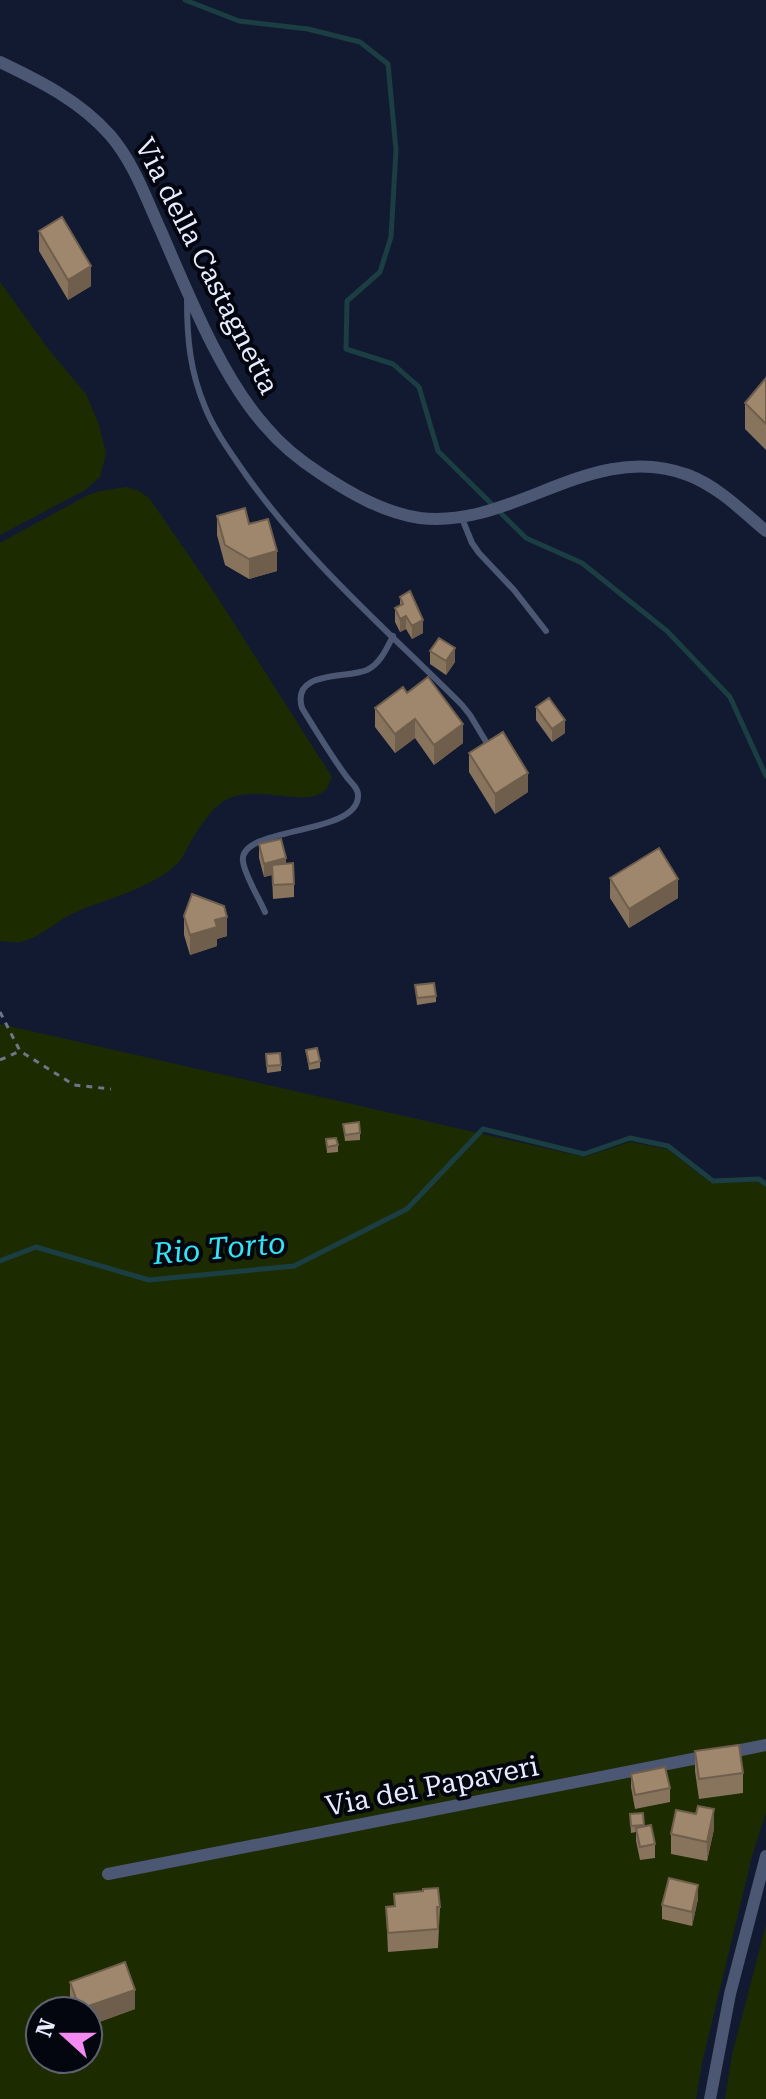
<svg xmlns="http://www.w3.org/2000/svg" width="766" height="2099" font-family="'Roboto Serif',serif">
<rect width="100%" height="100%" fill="#121a31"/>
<!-- green -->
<path fill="#1d2c00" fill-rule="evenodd" d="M0 282 49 350 86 394 99 425 106 453 100 477 85 490 0 535Z
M126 487 139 491 149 498 212 589 332 777C331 778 328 787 327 788 309 812 253 779 221 803 208 813 200 827 191 841 187 848 184 856 179 862 150 890 109 897 74 913 56 921 40 938 20 942 14 943 7 941 1 941L0 940V543L88 495 101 491Z
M0 1024 584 1157 630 1142 667 1149 711 1183 760 1182 766 1187V1812L752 1856 702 2063 696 2099H0ZM40 2011H88V2059H40Z
M766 1925V2099H725L732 2055Z"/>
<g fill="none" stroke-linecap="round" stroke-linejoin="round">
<!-- stream -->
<path stroke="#1a3e42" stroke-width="5" d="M185 0 239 21 308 29 360 42 388 64 396 150 391 237 380 272 347 301 346 349 393 364 419 387 438 451 526 538 582 563 667 631 730 697 766 776
M0 1261 36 1247 149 1280 294 1266 407 1209 483 1129 584 1154 630 1138 668 1146 713 1181 759 1179 766 1184"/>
<!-- path -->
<path stroke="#6e768a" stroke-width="3" stroke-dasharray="6 6" stroke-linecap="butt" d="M0 1012 20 1051 74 1085 111 1089
M0 1060 20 1051"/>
<!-- service -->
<path stroke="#4c5773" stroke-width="6" d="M187 300C187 339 190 371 205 407 215 432 231 453 246 475 307 561 387 630 462 705L470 715 488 745
M461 516 472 543 479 553 514 590 546 631
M265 912C260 900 244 874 243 861 238 826 358 836 358 796 359 788 350 782 346 776 330 754 316 731 302 708 291 670 346 679 367 670 380 664 387 648 393 636"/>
<!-- minor -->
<path stroke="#4c5773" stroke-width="12" d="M0 62C40 81 80 101 110 135 134 163 146 198 161 231 188 293 221 377 266 427 281 445 301 461 321 474 350 493 384 513 420 518 515 529 591 439 688 475 719 487 742 511 766 531
M726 1753 766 1745
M108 1874 708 1756
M710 2099 730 1994 766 1856"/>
</g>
<!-- wall -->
<path fill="#88745d" d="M39 231 91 286 68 300 39 251Z
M766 378V450L745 429V403Z
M217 516 249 524 277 571 249 579 225 565 217 535Z
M400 597 423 633 412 639 406 629 400 632 395 622V608L400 606Z
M430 651 455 662 446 675 430 664Z
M407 693 463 743 434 765 415 738 395 753 375 727V708Z
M536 707 565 733 552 742 536 720Z
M469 753 528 792 495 814 469 772Z
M259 844 286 864 294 884V897L273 899 272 875 264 877 259 858Z
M610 878 678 898 629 928 610 898Z
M184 916 227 936 217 939V946L190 955 184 935Z
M415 985 436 996V1002L417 1005Z
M306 1050 320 1061V1068L309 1070Z
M266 1054 281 1065V1071L267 1073Z
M343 1124 360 1133V1140L345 1141Z
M326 1139 338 1145V1152L327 1153Z
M695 1751 743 1773V1793L699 1799 695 1771Z
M631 1774 670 1788V1802L635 1809 631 1787Z
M643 1813 644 1826 655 1844V1858L640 1860 636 1841V1832L631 1833 630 1814Z
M714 1829 707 1861 671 1854V1834Z
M394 1894 440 1907 438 1948 388 1952 386 1907 394 1906Z
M698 1899 692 1926 662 1919V1905Z
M70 1982 135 2009 88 2026V2011H74L70 2001Z"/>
<!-- shaded-wall -->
<path fill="#6f5e4c" d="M91 266V286L68 300V280Z
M277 551V571L249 579V559Z
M406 616V629L400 632V619Z
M423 620V633L412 639V626Z
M455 648V662L446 675V661Z
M415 719V738L395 753V734Z
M565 720V733L552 742V729Z
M463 724V743L434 765V745Z
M528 773V792L495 814V794Z
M286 858V872L272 865V875L264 877V864Z
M678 879V898L629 928V909Z
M227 917V936L217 939V946L190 955V935L215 920Z
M714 1809V1829L707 1861V1842Z
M698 1885V1899L692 1926V1912Z
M135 1990V2009L88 2026V2011H80V2009Z"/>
<!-- building -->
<path fill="#9e876c" stroke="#6f5e4c" stroke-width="2" d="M62 217 91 266 68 280 39 231Z
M766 378V424L745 403Z
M245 508 249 524 268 519 277 551 249 559 225 545 217 516Z
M410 591 423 620 412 626 406 616 400 619 395 608 403 604 400 597Z
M439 638 455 648 446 661 430 651Z
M428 677 463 724 434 745 415 719 395 734 375 708 403 687 407 693Z
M549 698 565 720 552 729 536 707Z
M503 732 528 773 495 794 469 753Z
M281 839 286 858 264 864 259 844Z
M659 848 678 879 629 909 610 878Z
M293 863 294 884 273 885 272 865Z
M192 894 224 906 227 917 215 920 217 927 190 935 184 916Z
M434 983 436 996 417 998 415 985Z
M317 1048 320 1061 309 1064 306 1050Z
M280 1053 281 1065 267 1066 266 1054Z
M359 1122 360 1133 345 1135 343 1124Z
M336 1138 338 1145 327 1147 326 1139Z
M739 1745 743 1773 699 1779 695 1751Z
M665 1767 670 1788 635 1795 631 1774Z
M698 1806 714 1809 707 1842 671 1834 676 1810 696 1814Z
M643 1813 644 1825 631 1826 630 1814Z
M651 1825 655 1844 640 1847 636 1828Z
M669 1878 698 1885 692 1912 662 1905Z
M438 1888 440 1907H437L438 1929 388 1933 386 1907 395 1906 394 1894 423 1891V1889Z
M125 1962 135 1990 80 2009 70 1982Z"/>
<g text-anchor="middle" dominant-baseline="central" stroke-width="8" stroke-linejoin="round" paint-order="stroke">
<!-- street labels -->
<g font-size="28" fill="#e7edfe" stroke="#03060f">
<text transform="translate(207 266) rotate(63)">Via della Castagnetta</text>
<text transform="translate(432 1786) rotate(-11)">Via dei Papaveri</text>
</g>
<!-- water labels -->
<g font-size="30" font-style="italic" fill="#33e4f4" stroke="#03060f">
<text transform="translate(219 1248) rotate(-5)">Rio Torto</text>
</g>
</g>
<!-- north arrow -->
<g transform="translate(64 2035) rotate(291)"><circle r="38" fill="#03060f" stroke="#5e626f" stroke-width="2"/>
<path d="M0-6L14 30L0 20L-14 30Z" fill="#f38af1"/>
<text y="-12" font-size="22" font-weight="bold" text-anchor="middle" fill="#e7edfe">N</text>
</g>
</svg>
